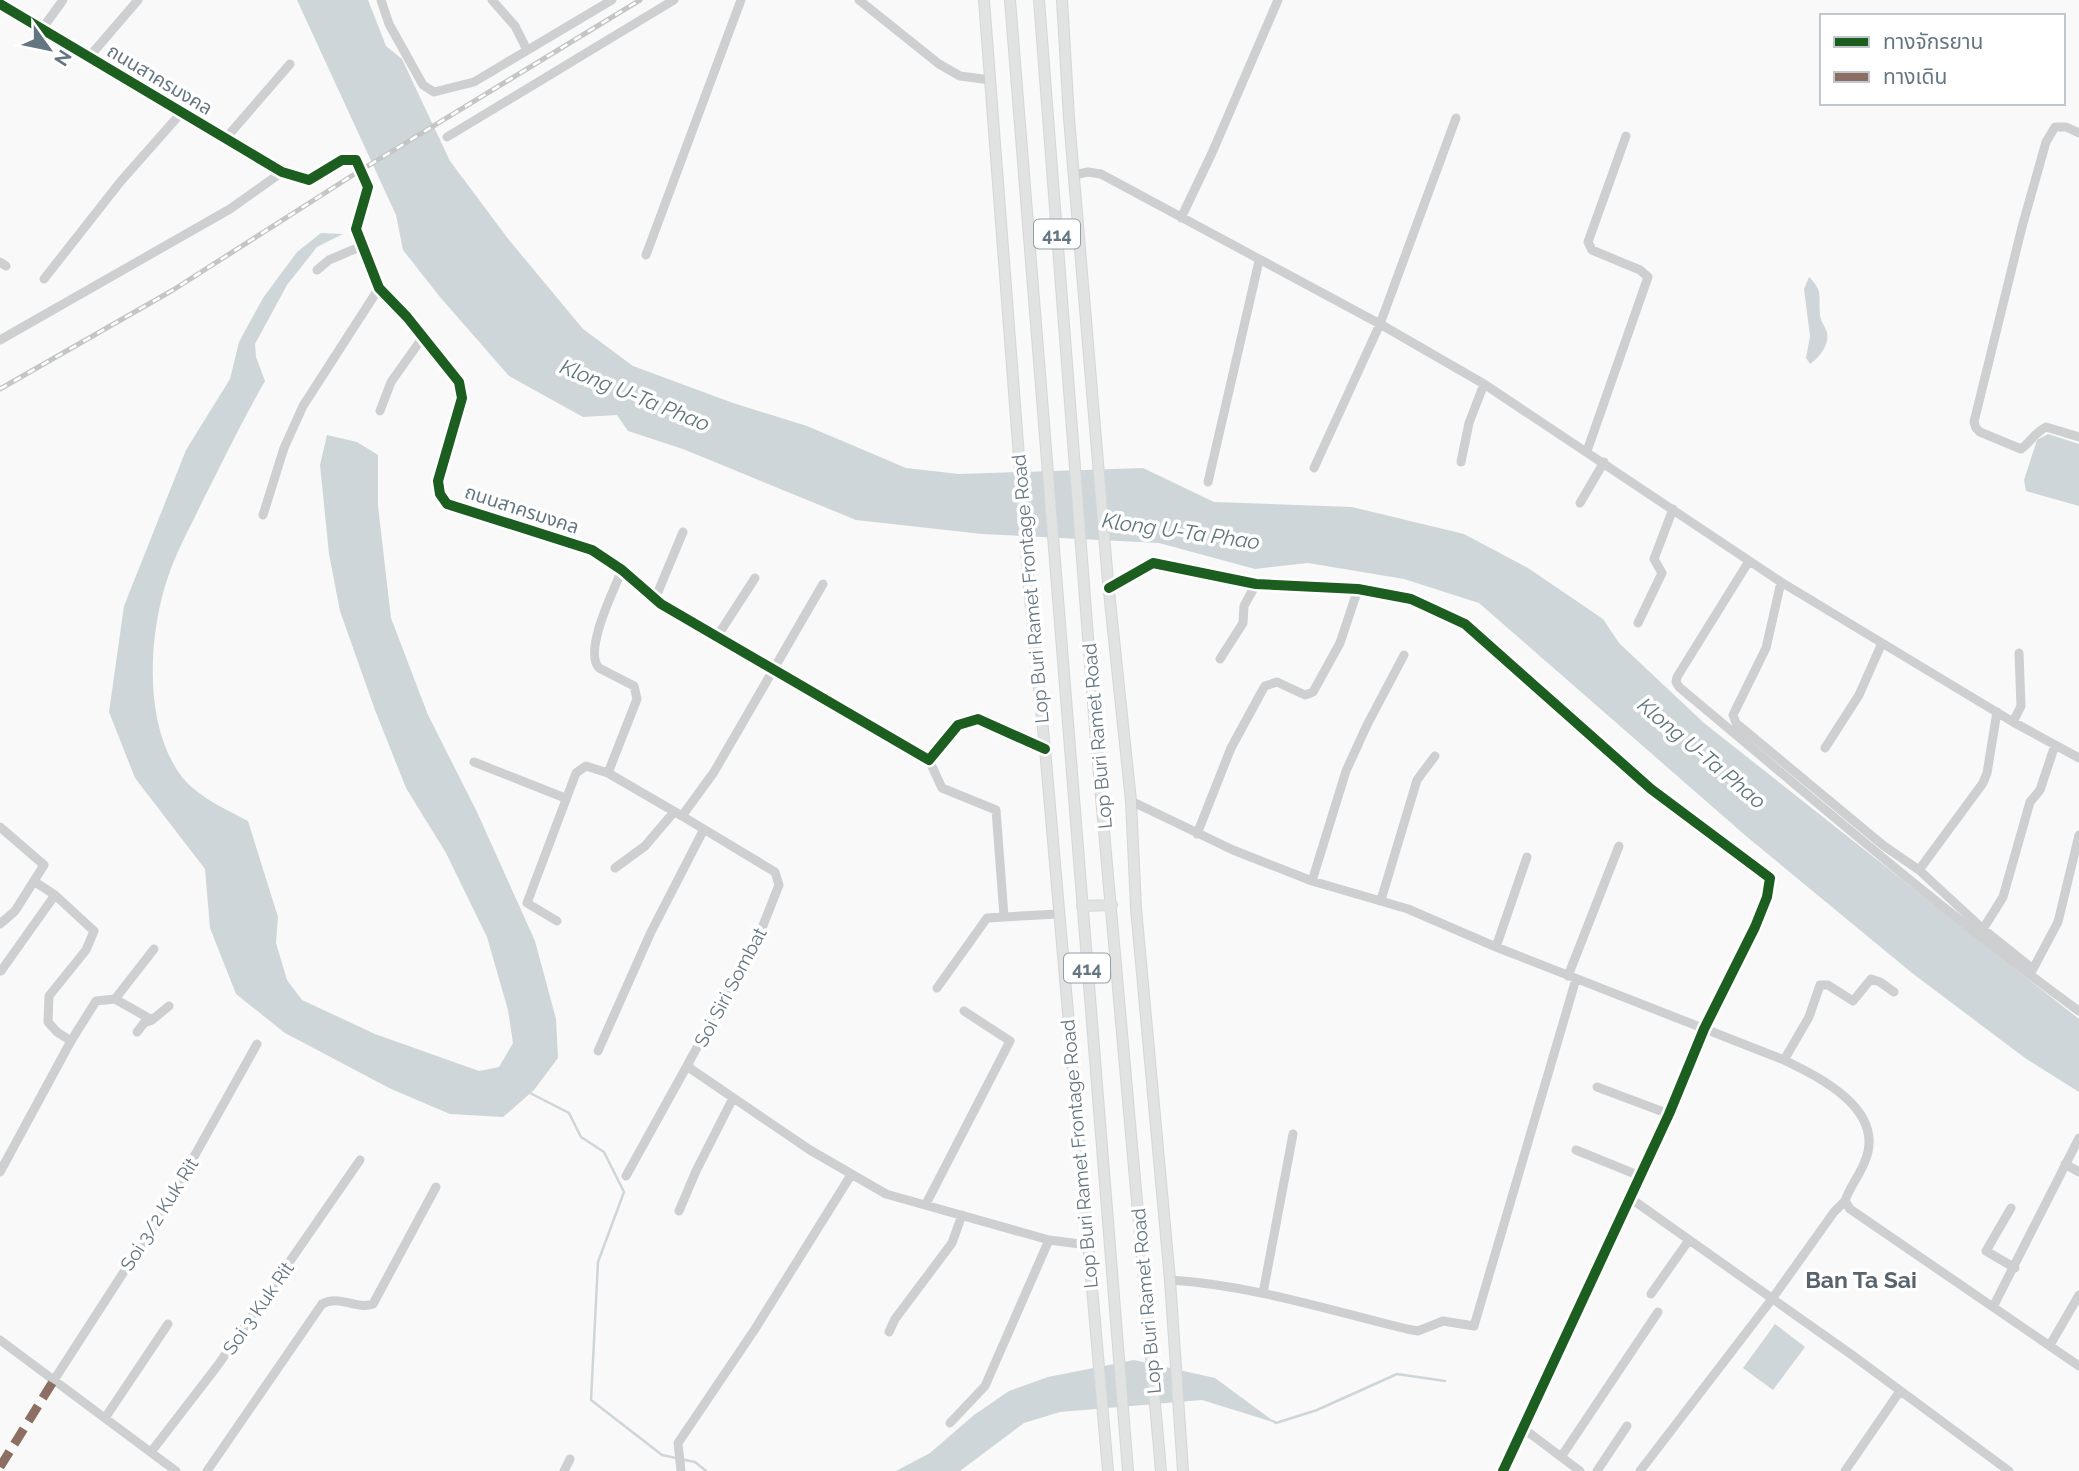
<svg xmlns="http://www.w3.org/2000/svg" width="2079" height="1471" font-family="Raleway,'Noto Sans Thai',sans-serif">
<rect width="100%" height="100%" fill="#f9f9f9"/>
<!-- water -->
<path fill="#ced6d9" d="M297 0H368L386 46 402 59 450 161 509 240 583 329 633 366 733 403 807 426 906 468 959 474 1143 468 1214 502 1352 507 1464 534 1528 568 1603 619 1619 643 1704 723 2079 1019V1092L2025 1058 1912 973 1746 836 1479 603 1404 579 1308 563 1255 569 1159 543 982 534 856 520 683 449 628 431 617 415 583 417 509 376 440 297 403 250 396 215Z
M321 233 343 234 317 247 287 285 255 344 256 357 265 381C242 421 222 463 201 504 190 528 176 552 168 577 148 635 143 726 182 777 199 798 226 809 248 821L278 917 276 943 287 980 302 1000 375 1034 479 1071 499 1067 513 1043 508 1010 487 937 446 853 406 788 375 710 340 611 329 554 320 465 327 435 357 442 378 455V506L391 618 428 715 477 812 535 941 556 1019 558 1058 534 1090 503 1117 450 1114 391 1089 285 1033 236 994 210 928 205 869 135 778 109 712 124 606 186 450 230 379 239 342 263 298 297 252Z
M1809 277C1824 292 1818 296 1820 314 1820 321 1824 324 1826 330 1832 342 1819 358 1810 364L1806 358 1810 336 1804 289Z
M2048 434 2079 444V506L2026 491 2024 480 2037 440Z
M1775 1324 1805 1347 1773 1390 1743 1368Z
M1134 1360 1215 1378 1276 1423 1202 1400 1060 1412 1024 1423 960 1471H896L930 1453 974 1415 1009 1391 1048 1377Z"/>
<g fill="none" stroke-linecap="round" stroke-linejoin="round">
<!-- stream -->
<path stroke="#ced6d9" stroke-width="2.5" d="M530 1093 569 1113 581 1137 604 1152 624 1192 598 1262 591 1400 662 1455 695 1462 706 1471
M1273 1421 1276 1423 1317 1410 1397 1374 1445 1381"/>
<!-- major casing -->
<g stroke="#d5d6d7" stroke-width="12">
<path id="major" d="M984 0 1029 588 1045 749 1108 1471
M1010 0 1128 1471
M1039 0 1096 741 1161 1471
M1062 0 1069 118 1108 582 1131 801 1136 908 1170 1280 1183 1471
M1082 906 1112 905"/>
</g>
<!-- minor -->
<path stroke="#cecfd0" stroke-width="9" d="M381 0 389 24 423 85 434 92 474 82 612 0
M492 0 515 26 527 50
M859 0 939 64 960 76 991 80
M0 4 282 172 309 180 342 160H356L368 187 356 229 379 288 407 317 459 382 462 398 438 481 440 494 447 504 592 550 622 570 661 604 929 760 958 725 978 719 1045 749
M42 29 63 0
M89 57 138 0
M2079 133 2066 127H2055L2046 142 2022 227 1974 422 1976 428 1980 432 2021 449C2031 442 2034 433 2046 427L2079 437
M447 137 674 0
M226 138 290 64
M1074 175 1088 172 1101 174 1380 324 1484 384 1781 582 2013 722 2079 758
M1181 218 1212 153 1278 0
M646 255 741 0
M0 262 6 266
M317 270 329 260 362 246
M44 279 121 181 182 112
M0 340 230 209 282 172
M380 411 391 382 423 337
M1587 451 1648 277 1640 270 1592 250 1588 242 1626 136
M1461 462 1469 423 1484 384
M1314 468 1380 324 1456 118
M1208 482 1259 261
M1580 503 1604 462
M263 515 284 448 303 406 379 288
M1749 561 1677 677 1676 682 1679 687C1811 797 1940 910 2079 1011
M1781 582 1766 648 1733 715 1736 723 1884 846 1919 870 1983 929 2033 969 2058 922 2079 835
M823 584 714 772 682 816 775 872 779 885 762 928 688 1064 691 1069 810 1150 886 1194 1049 1240 1088 1245
M1109 588 1153 563 1256 584 1358 589 1411 599 1465 624 1651 789 1770 878 1767 897 1755 927 1704 1029 1669 1114 1503 1471
M655 599 683 532
M1638 623 1662 573 1654 559 1673 509
M710 632 718 633 722 629 755 578
M1220 659 1243 623 1244 606 1256 584
M2013 722 2021 706 2019 653
M1825 748 1859 695 1882 643
M929 760 942 788 996 810 1004 916
M474 762 565 798
M608 773 637 699 634 686 599 668C583 651 614 590 622 570
M1131 801 1233 850 1312 881 1408 909 1496 947 1784 1060C1821 1078 1886 1110 1865 1161 1860 1175 1850 1186 1845 1201L1850 1209 2079 1366
M0 827 44 865 15 911 0 924
M1197 834 1231 748 1262 691 1265 686 1277 682 1305 695 1313 692 1340 643 1358 589
M615 868 645 846 674 812
M1919 870 1983 783 1987 773 1997 712
M1312 881 1346 771 1367 725 1404 655
M1381 900 1417 780 1435 756
M557 921 527 903 576 773 586 766 608 773 682 816
M1983 929 2003 897 2030 802 2040 790 2055 745
M1496 947 1527 857
M1 971 55 895
M1568 976 1619 846
M937 988 987 918 1058 914
M115 999 152 1020 169 1006
M137 1032 144 1023 152 1020
M71 1041 96 1001 115 999 154 949
M598 1051 651 932 703 831
M1784 1060 1809 1017 1820 985H1828L1853 1001 1871 979 1880 982 1894 992
M1597 1087 1669 1114
M1576 1150 1640 1176
M2065 1164 2079 1172
M0 1172 71 1041 57 1032 48 1022 49 996 86 950 94 931 55 895 35 882
M626 1176 688 1064
M1630 1198 1852 1355 2009 1471
M926 1204 1010 1041 964 1011
M2011 1208 1986 1251 2015 1268
M679 1211 696 1171 733 1098
M1170 1280C1251 1285 1329 1310 1407 1329L1418 1331 1443 1321 1474 1326 1576 979
M1263 1293 1293 1134
M1651 1294 1689 1240
M1993 1307 2079 1138
M889 1332 895 1319 952 1243 962 1215
M0 1340 176 1471
M2050 1345 2079 1295
M54 1380 167 1205 257 1044
M105 1418 168 1324
M950 1423 985 1386 1049 1240
M1524 1429 1580 1471
M151 1452 218 1365 360 1160
M1561 1457 1658 1312
M207 1471 322 1304C339 1294 355 1310 373 1304L436 1187
M564 1471 570 1459
M681 1471 678 1443 755 1329 851 1175
M1597 1471 1627 1426
M1640 1471 1772 1299 1834 1212 1845 1201
M1845 1471 1900 1391"/>
<!-- major -->
<use href="#major" stroke="#e1e2e2" stroke-width="10"/>
<!-- rail casing -->
<g stroke="#c3c5c6" stroke-width="5">
<path id="rail" d="M0 389 173 290 353 175 640 0"/>
</g>
<!-- rail -->
<use href="#rail" stroke="#fff" stroke-width="2.5" stroke-dasharray="8" stroke-linecap="butt"/>
<!-- quiet -->
<path stroke="#8d6e63" stroke-width="9" stroke-dasharray="18 9" stroke-linecap="butt" d="M0 1467 54 1380"/>
<!-- cycleway casing -->
<g stroke="#fff" stroke-width="15">
<path id="cycleway" d="M0 4 282 172 309 180 342 160H356L368 187 356 229 379 288 407 317 459 382 462 398 438 481 440 494 447 504 592 550 622 570 661 604 929 760 958 725 978 719 1045 749
M1109 588 1153 563 1256 584 1358 589 1411 599 1465 624 1651 789 1770 878 1767 897 1755 927 1704 1029 1669 1114 1503 1471"/>
</g>
<!-- cycleway -->
<use href="#cycleway" stroke="#1b5e20" stroke-width="10"/>
</g>
<g text-anchor="middle" dominant-baseline="central" stroke-width="7" stroke-linejoin="round" paint-order="stroke">
<!-- shield labels -->
<g fill="#fff" stroke="#939fa8" stroke-width="2">
<rect x="1034" y="219.5" width="46" height="29" rx="5"/>
<rect x="1064" y="953.5" width="46" height="29" rx="5"/>
</g>
<g font-size="18" font-weight="bold" fill="#657683">
<text x="1057" y="234">414</text>
<text x="1087" y="968">414</text>
</g>
<!-- street labels -->
<g font-size="19" fill="#657683" stroke="#fff">
<text transform="translate(160 79) rotate(31)">ถนนสาครมงคล</text>
<text transform="translate(522 509) rotate(18)">ถนนสาครมงคล</text>
<text transform="translate(1030 589) rotate(-95)">Lop Buri Ramet Frontage Road</text>
<text transform="translate(1097 736) rotate(-95)">Lop Buri Ramet Road</text>
<text transform="translate(730 987) rotate(-62)">Soi Siri Sombat</text>
<text transform="translate(1079 1154) rotate(-95)">Lop Buri Ramet Frontage Road</text>
<text transform="translate(159 1214) rotate(-58)">Soi 3/2 Kuk Rit</text>
<text transform="translate(1146 1301) rotate(-95)">Lop Buri Ramet Road</text>
<text transform="translate(258 1308) rotate(-55)">Soi 3 Kuk Rit</text>
</g>
<!-- water labels -->
<g font-size="21" font-style="italic" fill="#60757c" stroke="#fff">
<text transform="translate(635 395) rotate(22)">Klong U-Ta Phao</text>
<text transform="translate(1181 531) rotate(8)">Klong U-Ta Phao</text>
<text transform="translate(1702 753) rotate(40)">Klong U-Ta Phao</text>
</g>
<!-- quarter labels -->
<g font-size="23" font-weight="bold" fill="#57646e" stroke="#fff">
<text x="1861" y="1279">Ban Ta Sai</text>
</g>
</g>
<!-- legend -->
<rect x="1820" y="14" width="245" height="91" fill="#ffffff" stroke="#c1c8cd" stroke-width="2"/>
<rect x="1834" y="37" width="35" height="10" fill="#1b5e20" stroke="#c1c8cd" stroke-width="2"/>
<text x="1883" y="49" font-size="21" fill="#657683">ทางจักรยาน</text>
<rect x="1834" y="72" width="35" height="10" fill="#8d6e63" stroke="#c1c8cd" stroke-width="2"/>
<text x="1883" y="84" font-size="21" fill="#657683">ทางเดิน</text>
<!-- north arrow -->
<g transform="translate(49 49) rotate(123)" stroke="#ffffff" stroke-width="5" paint-order="stroke">
<path d="M0-5L12 26L0 18L-12 26Z" fill="#657683"/>
<text y="-10" font-size="19" font-weight="bold" text-anchor="middle" fill="#657683">N</text>
</g>
</svg>
